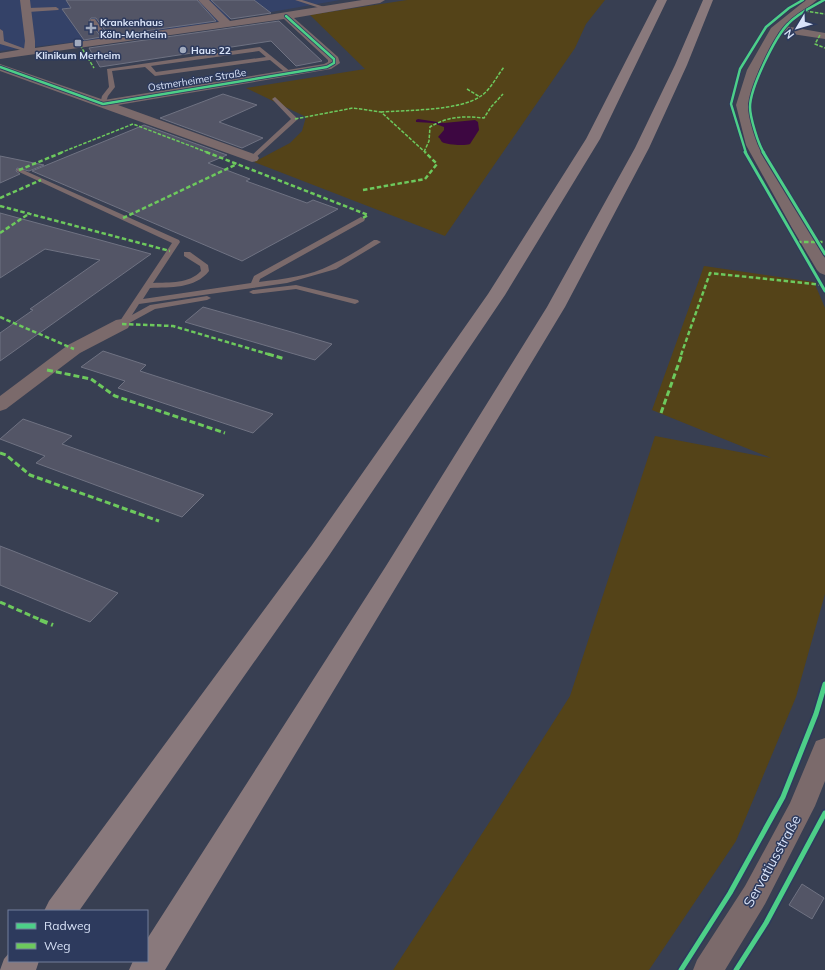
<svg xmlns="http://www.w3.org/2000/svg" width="825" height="970" font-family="Mulish,sans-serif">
<rect width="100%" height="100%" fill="#383f52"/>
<!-- built -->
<path fill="#344268" d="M0 0H340L158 32 0 51Z"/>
<!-- green -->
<path fill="#544318" d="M407 0H605L586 24 575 48 445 236 254 162 290 143 302 131 306 117 246 88 365 69 310 15Z
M704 266 814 282 825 308V594L796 697 736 841 649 970H393L498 809 570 696 655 436 771 458 652 410Z"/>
<!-- water -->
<path fill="#3d0741" d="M418 119 444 123 475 120 478 122 479 130 470 144C465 146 447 145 442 142 441 141 440 138 438 137L444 130V127L433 123 416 122V120Z"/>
<!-- building -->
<path fill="#535566" stroke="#6f7282" d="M66 0H197L216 21 109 36 96 18H91L89 21 101 37 84 40 62 9 71 8Z
M211 0H254L271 13 231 19Z
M279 21 322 61 296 66 271 41 100 67 89 48Z
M223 94 257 105 219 122 263 138 242 148 160 118Z
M144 125 227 155 208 163 250 179 246 181 307 203 313 200 338 209 242 261 32 171Z
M0 156 44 165 29 171 17 168 16 171 20 174 0 183Z
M0 213 100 240 151 254 0 361V333L33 310 30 309 100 260 45 249 0 278Z
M203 307 288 331 332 344 315 360 185 322Z
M103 351 146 365 140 371 273 414 253 433 118 388 125 381 81 367Z
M23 419 72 436 62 444 204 495 182 517 36 463 45 456 0 439Z
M0 546 13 551 118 593 90 622 0 585Z
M802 884 824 898 812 919 789 905Z"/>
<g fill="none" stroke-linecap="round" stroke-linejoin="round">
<!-- service -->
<path fill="#7b6a6b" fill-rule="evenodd" d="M295 0H302L331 9 326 10Z
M56 7 59 9 58 10 28 12 25 10 28 8Z
M91 19H95L111 41 110 42H106L90 20Z
M0 29 3 31 4 41 31 51V53L0 44Z
M260 47 291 72V74H287L270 60 155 76 145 67 112 71 115 87 108 96 105 105 100 104 102 96 109 87 107 69ZM259 51 266 57 156 72 151 66Z
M275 97 298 119 254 159H250V157L291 119 273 100 272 99Z
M17 169H21L179 240 180 242 153 283C170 282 189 284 201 271L200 266 184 256V252H190L208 265 209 271C195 289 170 287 150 288L143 299 251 283 254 276 361 217 365 219 364 221 260 279 259 282C283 279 310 276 331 265 346 258 360 249 374 240H377L381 242 336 269 287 283 139 304 132 315 150 305 207 296 211 298 207 300 155 309 122 327 118 324 172 243 17 171Z
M296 285 358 300 359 302 355 304 296 289 253 294 249 292 253 290Z"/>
<!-- minor -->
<path fill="#7b6a6b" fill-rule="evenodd" d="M20 0H30L35 41V48L219 22 198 0H209L230 21 362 0H385L380 3 294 18 338 57 340 63 331 69 118 105 257 155 259 158 257 161 252 162 0 71V64L104 100 324 64 328 62V60L284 19 0 59V53L24 49 25 41Z
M806 0H817L785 26 825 33V39L779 32 759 70 748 105 758 145 825 258V275L820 273 817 270 792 228 746 145 736 105 747 70 771 28Z
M122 319 128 320 130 324 128 328 80 353 6 409 0 411V396L68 345 116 320Z
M825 738V781L815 806 765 904 725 970H693L697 960 745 886 790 803 816 741Z"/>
<!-- motorway -->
<path fill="#89797c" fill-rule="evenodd" d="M657 0H667L600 139 505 295 328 557 79 911H44L49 901 312 545 488 294 586 139Z
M703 0H713L687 65 649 148 565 307 165 970H129L133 961H147V939L386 566 547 307 635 148 675 65Z
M9 953V961H39L36 970H0L4 959Z"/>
<!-- quiet-far3 -->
<path stroke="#6dc95d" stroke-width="1.5" stroke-dasharray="3.5 1.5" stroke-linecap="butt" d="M805 11 825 14
M820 35 815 44 825 48
M80 45 94 68
M467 89 480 97
M381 112C407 110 460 111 481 96 491 89 497 76 504 67
M295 119 353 108 381 112 426 153
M424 152 429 141 430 127C448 116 464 116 484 118L491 107 503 94
M60 153 133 124 209 153"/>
<!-- quiet-far2 -->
<path stroke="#6dc95d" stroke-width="2.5" stroke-dasharray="4.5 2.5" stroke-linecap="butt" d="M206 152 368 215 361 219
M19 170 63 152
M363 190 425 179 437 164 425 152
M0 198 41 180
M0 206 170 251
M123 218 237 164
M0 233 30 213
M797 242H825
M0 317 74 349
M122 324 173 326 271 355
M681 355 710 273 823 285"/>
<!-- quiet-far1 -->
<path stroke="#6dc95d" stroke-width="3" stroke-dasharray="6 3" stroke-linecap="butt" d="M268 354 285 359
M47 370 91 379 115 396 225 433
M661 413 682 354
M0 453 6 455 30 475 159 521
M0 602 43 621"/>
<!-- quiet -->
<path stroke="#6dc95d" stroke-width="4" stroke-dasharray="8 4" stroke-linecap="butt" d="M40 620 53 625"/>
<!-- cycleway-far2 casing -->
<g stroke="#2d3a5d" stroke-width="4">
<path id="cycleway-far2" d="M0 67 103 104 327 67 334 63V59L286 16
M746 153 731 104 740 69 766 27 789 8 803 0
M764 153C758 144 750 117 750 107 750 88 775 37 788 24 798 13 812 7 824 0"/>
</g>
<!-- cycleway-far1 casing -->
<g stroke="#2d3a5d" stroke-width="5">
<path id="cycleway-far1" d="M745 152 825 291
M763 152 825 254"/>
</g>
<!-- cycleway casing -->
<g stroke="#2d3a5d" stroke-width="8">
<path id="cycleway" d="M681 970 730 893 783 797 816 714 825 684
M736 970 766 923 825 813"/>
</g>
<!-- cycleway-far2 -->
<use href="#cycleway-far2" stroke="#4dcf88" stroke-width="2.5"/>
<!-- cycleway-far1 -->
<use href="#cycleway-far1" stroke="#4dcf88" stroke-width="3"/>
<!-- cycleway -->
<use href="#cycleway" stroke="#4dcf88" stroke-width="5"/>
</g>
<!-- markers -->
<g fill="#a1aabe" stroke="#2d3a5d" stroke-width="1.5">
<path d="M89 22h4v4h4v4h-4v4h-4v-4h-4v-4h4z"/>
<rect x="74" y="39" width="8" height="8" rx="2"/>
<circle cx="183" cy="50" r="4"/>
</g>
<g text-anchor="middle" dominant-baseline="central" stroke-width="3" stroke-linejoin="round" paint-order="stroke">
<!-- far-poi labels -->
<g font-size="10" font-weight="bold" fill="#d9e3f8" stroke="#2d3a5d" text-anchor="start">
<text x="100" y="22">Krankenhaus<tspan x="100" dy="12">Köln-Merheim</tspan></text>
<text x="191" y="50">Haus 22</text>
<text x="78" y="55" text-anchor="middle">Klinikum Merheim</text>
</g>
<!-- far-street labels -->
<g font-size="10" fill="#d9e3f8" stroke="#2d3a5d">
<text transform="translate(197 80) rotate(-9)">Ostmerheimer Straße</text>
</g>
<!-- near-street labels -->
<g font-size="14" fill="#d9e3f8" stroke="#2d3a5d">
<text transform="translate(772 861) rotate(-61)">Servatiusstraße</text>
</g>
</g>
<!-- legend -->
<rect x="8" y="910" width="140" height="52" fill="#2d3a5d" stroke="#727e9b"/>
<rect x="16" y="923" width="20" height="6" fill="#4dcf88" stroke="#727e9b"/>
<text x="44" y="930" font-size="12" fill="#d9e3f8">Radweg</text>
<rect x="16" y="943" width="20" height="6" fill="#6dc95d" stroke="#727e9b"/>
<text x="44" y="950" font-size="12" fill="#d9e3f8">Weg</text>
<!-- north arrow -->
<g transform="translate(797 28) rotate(232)" stroke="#2d3a5d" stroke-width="3" paint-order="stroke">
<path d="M0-3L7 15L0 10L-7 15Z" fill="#d9e3f8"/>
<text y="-6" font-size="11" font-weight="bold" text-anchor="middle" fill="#d9e3f8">N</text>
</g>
</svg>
